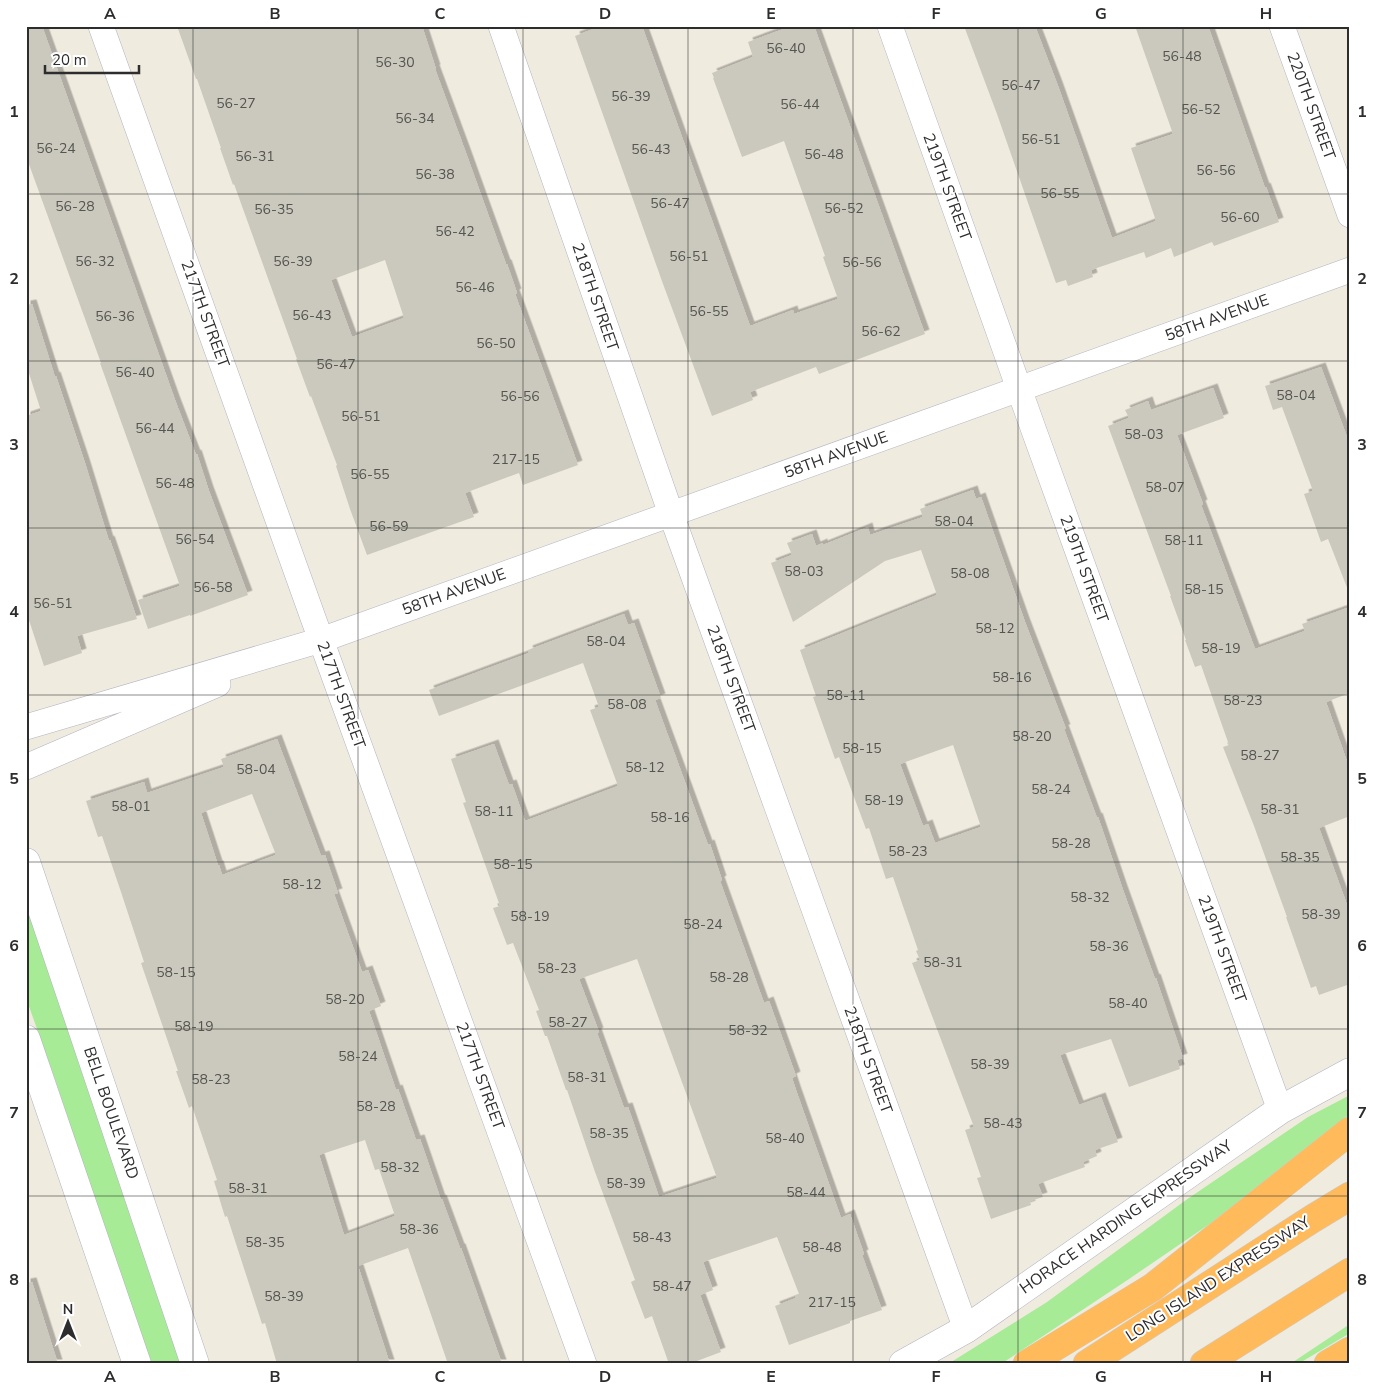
<svg xmlns="http://www.w3.org/2000/svg" width="1376" height="1390" font-family="'Nunito Sans',sans-serif">
<defs>
<filter id="shadow"><feDropShadow dx="4.5" dy="-4.5" stdDeviation="0" flood-color="#0004"/></filter>
</defs>
<rect width="100%" height="100%" fill="#f0ebdf"/>
<!-- green -->
<path fill="#a7eb96" d="M26 894 185 1364H149L56 1082 26 998Z
M1350 1095V1114L1211 1223 1129 1279 1001 1364H948L1047 1302 1186 1200 1308 1117Z
M1350 1324V1333L1298 1364H1290Z"/>
<!-- building -->
<path fill="#cbc9bd" fill-rule="evenodd" filter="url(#shadow)" d="M26 26H42L175 400 196 455 197 454 209 491 248 595 190 616V615L148 629 138 600 180 586 100 363H101L26 156Z
M177 26H422L436 69H435L466 153 506 264H507L517 293 515 294 578 465 523 485 519 473 465 493 474 517 367 555 350 509 336 466 337 465 311 396 310 397 296 359H297L234 184 233 185 220 148H221L197 79H196ZM385 260 404 318 352 337 331 280Z
M601 26H642L750 326 793 310 794 314 838 299 823 257 825 256 784 141 742 157 713 78H714L712 73 753 57 748 42 792 26H814L925 334 819 374 816 367 750 392 753 400 712 416 663 284 575 36Z
M964 26H1035L1058 86 1112 238 1156 221 1131 148 1173 134 1135 26H1208L1265 188 1266 187 1279 222 1214 246 1212 242 1174 257 1171 248 1146 258 1144 252 1091 270 1093 277 1068 286 1066 280 1056 283 997 114Z
M32 304 55 377 56 376 85 463 109 541 110 540 137 619 77 636 82 653 44 666 26 611V416L41 411 26 364V305Z
M1321 367 1350 445V590H1348L1328 539 1321 542 1304 494 1313 491 1282 407 1273 410 1265 386Z
M1213 388 1224 418 1177 435 1203 504 1201 505 1255 649 1305 631 1302 624 1350 607V693L1326 702 1350 770V816L1319 828 1350 913V984L1319 995 1316 986 1311 988 1286 917H1287L1254 826 1223 747 1229 745 1201 665 1195 667 1185 640H1186L1170 596H1171L1108 426 1129 418 1125 410 1148 401 1151 410Z
M973 490 976 499 981 497 1025 622 1066 729H1064L1097 818 1098 817 1123 890 1155 979 1156 978 1183 1058 1177 1060 1180 1069 1129 1087 1111 1039 1060 1055 1079 1105 1101 1097 1118 1142 1095 1150 1097 1156 1083 1162 1085 1167 1038 1184 1043 1197 1030 1201 1031 1205 991 1219 977 1178 981 1177 965 1130 974 1127 912 963 920 960 916 951 918 950 893 877 886 879 869 828 866 829 839 757 835 759 813 697 816 696 800 650 937 595 921 550 885 561 793 622 771 563 792 555 787 543 812 534 816 546 823 543V545L868 527 870 535 923 517 920 509ZM953 745 981 827 935 843 928 824 923 826 900 764Z
M624 614 628 625 634 623 661 698 655 700 708 845 710 844 722 880 720 881 764 1003 769 1001 796 1076 792 1078 797 1093 841 1218 850 1214 864 1254 862 1255 882 1310 850 1321V1323L789 1345 775 1306 796 1298 795 1295 799 1294 777 1237 703 1262 713 1290 700 1295 721 1352 689 1364H669L652 1316 645 1319 631 1282 635 1280 595 1172 567 1090H566L547 1036H545L536 1011 539 1010 513 943 507 945 493 908 500 906 463 803 466 802 451 759 494 744 509 785 512 784 525 821 618 786 590 710 599 707 583 663 439 716 429 690 529 653 528 650ZM637 959 717 1178 659 1197 628 1107 624 1108 597 1033 599 1032 579 979Z
M277 739 321 856 325 855 338 893 334 894 362 972 368 970 381 1006 369 1011 396 1090 398 1089 416 1140 420 1139 441 1200 442 1199 460 1248H461L502 1364H448L408 1248 358 1266 390 1364H277L265 1323 262 1324 227 1216 225 1217 214 1181 217 1180 192 1106 189 1108 176 1071H178L141 963 144 962 121 892 102 836 98 837 86 801 144 782 147 793 224 767 221 759ZM252 794 276 855 222 875 219 865H218L201 813ZM365 1140 375 1170 379 1169 395 1216 344 1235 319 1155Z
M32 1282 58 1364H26V1283Z"/>
<g fill="none" stroke-linecap="round" stroke-linejoin="round">
<!-- minor casing -->
<g stroke="#b3b3c2" stroke-width="26">
<path id="minor" d="M101 26 321 640 584 1364
M501 26 671 514 966 1329
M890 26 1033 428 1280 1110
M1282 26 1350 215
M26 727 321 640 1350 270
M26 767 218 684"/>
</g>
<!-- tertiary casing -->
<g stroke="#b3b3c2" stroke-width="29">
<path id="tertiary" d="M26 862 195 1364
M26 1039 137 1364"/>
</g>
<!-- secondary casing -->
<g stroke="#b3b3c2" stroke-width="29">
<path id="secondary" d="M903 1364 966 1329 1280 1110 1350 1072"/>
</g>
<!-- motorway casing -->
<g stroke="#cdcdcd" stroke-width="29">
<path id="motorway" d="M1027 1364 1153 1287 1350 1131
M1087 1364 1312 1219 1350 1196
M1204 1364 1350 1272
M1328 1364 1350 1351"/>
</g>
<!-- minor -->
<use href="#minor" stroke="#fff" stroke-width="25"/>
<!-- tertiary -->
<use href="#tertiary" stroke="#fff" stroke-width="28"/>
<!-- secondary -->
<use href="#secondary" stroke="#fff" stroke-width="28"/>
<!-- motorway -->
<use href="#motorway" stroke="#ffba5b" stroke-width="28"/>
</g>
<!-- grid -->
<path fill="none" stroke="#2d2d2d" stroke-width="1" stroke-opacity="0.55" d="M193 26V1364M358 26V1364M523 26V1364M688 26V1364M853 26V1364M1018 26V1364M1183 26V1364M26 194H1350M26 361H1350M26 528H1350M26 695H1350M26 862H1350M26 1029H1350M26 1196H1350"/>
<g text-anchor="middle" dominant-baseline="central" stroke-width="4" stroke-linejoin="round" paint-order="stroke">
<!-- number labels -->
<g font-size="14" fill="#545451">
<text x="786" y="48">56-40</text>
<text x="1182" y="56">56-48</text>
<text x="395" y="62">56-30</text>
<text x="1021" y="85">56-47</text>
<text x="631" y="96">56-39</text>
<text x="236" y="103">56-27</text>
<text x="800" y="104">56-44</text>
<text x="1201" y="109">56-52</text>
<text x="415" y="118">56-34</text>
<text x="1041" y="139">56-51</text>
<text x="56" y="148">56-24</text>
<text x="651" y="149">56-43</text>
<text x="824" y="154">56-48</text>
<text x="255" y="156">56-31</text>
<text x="1216" y="170">56-56</text>
<text x="435" y="174">56-38</text>
<text x="1060" y="193">56-55</text>
<text x="670" y="203">56-47</text>
<text x="75" y="206">56-28</text>
<text x="844" y="208">56-52</text>
<text x="274" y="209">56-35</text>
<text x="1240" y="217">56-60</text>
<text x="455" y="231">56-42</text>
<text x="689" y="256">56-51</text>
<text x="95" y="261">56-32</text>
<text x="293" y="261">56-39</text>
<text x="862" y="262">56-56</text>
<text x="475" y="287">56-46</text>
<text x="709" y="311">56-55</text>
<text x="312" y="315">56-43</text>
<text x="115" y="316">56-36</text>
<text x="881" y="331">56-62</text>
<text x="496" y="343">56-50</text>
<text x="336" y="364">56-47</text>
<text x="135" y="372">56-40</text>
<text x="1296" y="395">58-04</text>
<text x="520" y="396">56-56</text>
<text x="361" y="416">56-51</text>
<text x="155" y="428">56-44</text>
<text x="1144" y="434">58-03</text>
<text x="516" y="459">217-15</text>
<text x="370" y="474">56-55</text>
<text x="175" y="483">56-48</text>
<text x="1165" y="487">58-07</text>
<text x="954" y="521">58-04</text>
<text x="389" y="526">56-59</text>
<text x="195" y="539">56-54</text>
<text x="1184" y="540">58-11</text>
<text x="804" y="571">58-03</text>
<text x="970" y="573">58-08</text>
<text x="213" y="587">56-58</text>
<text x="1204" y="589">58-15</text>
<text x="53" y="603">56-51</text>
<text x="995" y="628">58-12</text>
<text x="606" y="641">58-04</text>
<text x="1221" y="648">58-19</text>
<text x="1012" y="677">58-16</text>
<text x="846" y="695">58-11</text>
<text x="1243" y="700">58-23</text>
<text x="627" y="704">58-08</text>
<text x="1032" y="736">58-20</text>
<text x="862" y="748">58-15</text>
<text x="1260" y="755">58-27</text>
<text x="645" y="767">58-12</text>
<text x="256" y="769">58-04</text>
<text x="1051" y="789">58-24</text>
<text x="884" y="800">58-19</text>
<text x="131" y="806">58-01</text>
<text x="1280" y="809">58-31</text>
<text x="494" y="811">58-11</text>
<text x="670" y="817">58-16</text>
<text x="1071" y="843">58-28</text>
<text x="908" y="851">58-23</text>
<text x="1300" y="857">58-35</text>
<text x="513" y="864">58-15</text>
<text x="302" y="884">58-12</text>
<text x="1090" y="897">58-32</text>
<text x="1321" y="914">58-39</text>
<text x="530" y="916">58-19</text>
<text x="703" y="924">58-24</text>
<text x="1109" y="946">58-36</text>
<text x="943" y="962">58-31</text>
<text x="557" y="968">58-23</text>
<text x="176" y="972">58-15</text>
<text x="729" y="977">58-28</text>
<text x="345" y="999">58-20</text>
<text x="1128" y="1003">58-40</text>
<text x="568" y="1022">58-27</text>
<text x="194" y="1026">58-19</text>
<text x="748" y="1030">58-32</text>
<text x="358" y="1056">58-24</text>
<text x="990" y="1064">58-39</text>
<text x="587" y="1077">58-31</text>
<text x="211" y="1079">58-23</text>
<text x="376" y="1106">58-28</text>
<text x="1003" y="1123">58-43</text>
<text x="609" y="1133">58-35</text>
<text x="785" y="1138">58-40</text>
<text x="400" y="1167">58-32</text>
<text x="626" y="1183">58-39</text>
<text x="248" y="1188">58-31</text>
<text x="806" y="1192">58-44</text>
<text x="419" y="1229">58-36</text>
<text x="652" y="1237">58-43</text>
<text x="265" y="1242">58-35</text>
<text x="822" y="1247">58-48</text>
<text x="672" y="1286">58-47</text>
<text x="284" y="1296">58-39</text>
<text x="832" y="1302">217-15</text>
</g>
<!-- street labels -->
<g font-size="16" fill="#2d2d2d" stroke="#fff">
<text transform="translate(1311 106) rotate(70)">220TH STREET</text>
<text transform="translate(947 187) rotate(70)">219TH STREET</text>
<text transform="translate(595 297) rotate(71)">218TH STREET</text>
<text transform="translate(205 314) rotate(70)">217TH STREET</text>
<text transform="translate(1217 318) rotate(-20)">58TH AVENUE</text>
<text transform="translate(836 455) rotate(-20)">58TH AVENUE</text>
<text transform="translate(1084 569) rotate(70)">219TH STREET</text>
<text transform="translate(454 592) rotate(-20)">58TH AVENUE</text>
<text transform="translate(731 679) rotate(70)">218TH STREET</text>
<text transform="translate(341 695) rotate(70)">217TH STREET</text>
<text transform="translate(1222 949) rotate(70)">219TH STREET</text>
<text transform="translate(868 1060) rotate(70)">218TH STREET</text>
<text transform="translate(480 1076) rotate(70)">217TH STREET</text>
<text transform="translate(111 1113) rotate(71)">BELL BOULEVARD</text>
<text transform="translate(1126 1217) rotate(-35)">HORACE HARDING EXPRESSWAY</text>
<text transform="translate(1218 1279) rotate(-33)">LONG ISLAND EXPRESSWAY</text>
</g>
</g>
<!-- border -->
<rect width="1376" height="1390" fill="none" stroke="#ffffff" stroke-width="55"/>
<!-- north arrow -->
<g transform="translate(68 1322)" stroke="#ffffff" stroke-width="4" paint-order="stroke">
<path d="M0-4L9 19L0 12L-9 19Z" fill="#2d2d2d"/>
<text y="-8" font-size="14" font-weight="bold" text-anchor="middle" fill="#2d2d2d">N</text>
</g>
<!-- scale -->
<path d="M45 65v8h94v-8" fill="none" stroke="#2d2d2d" stroke-width="2.5"/>
<text x="52" y="65" font-size="15" fill="#2d2d2d" stroke="#ffffff" stroke-width="4" paint-order="stroke">20 m</text>
<rect x="28" y="28" width="1320" height="1334" fill="none" stroke="#2d2d2d" stroke-width="2"/>
<g font-size="16" text-anchor="middle" font-weight="bold" fill="#2d2d2d">
<text x="110" y="19">A</text>
<text x="275" y="19">B</text>
<text x="440" y="19">C</text>
<text x="605" y="19">D</text>
<text x="771" y="19">E</text>
<text x="936" y="19">F</text>
<text x="1101" y="19">G</text>
<text x="1266" y="19">H</text>
<text x="14" y="117">1</text>
<text x="1362" y="117">1</text>
<text x="14" y="284">2</text>
<text x="1362" y="284">2</text>
<text x="14" y="450">3</text>
<text x="1362" y="450">3</text>
<text x="14" y="617">4</text>
<text x="1362" y="617">4</text>
<text x="14" y="784">5</text>
<text x="1362" y="784">5</text>
<text x="14" y="951">6</text>
<text x="1362" y="951">6</text>
<text x="14" y="1118">7</text>
<text x="1362" y="1118">7</text>
<text x="14" y="1285">8</text>
<text x="1362" y="1285">8</text>
<text x="110" y="1382">A</text>
<text x="275" y="1382">B</text>
<text x="440" y="1382">C</text>
<text x="605" y="1382">D</text>
<text x="771" y="1382">E</text>
<text x="936" y="1382">F</text>
<text x="1101" y="1382">G</text>
<text x="1266" y="1382">H</text>
</g>
</svg>
